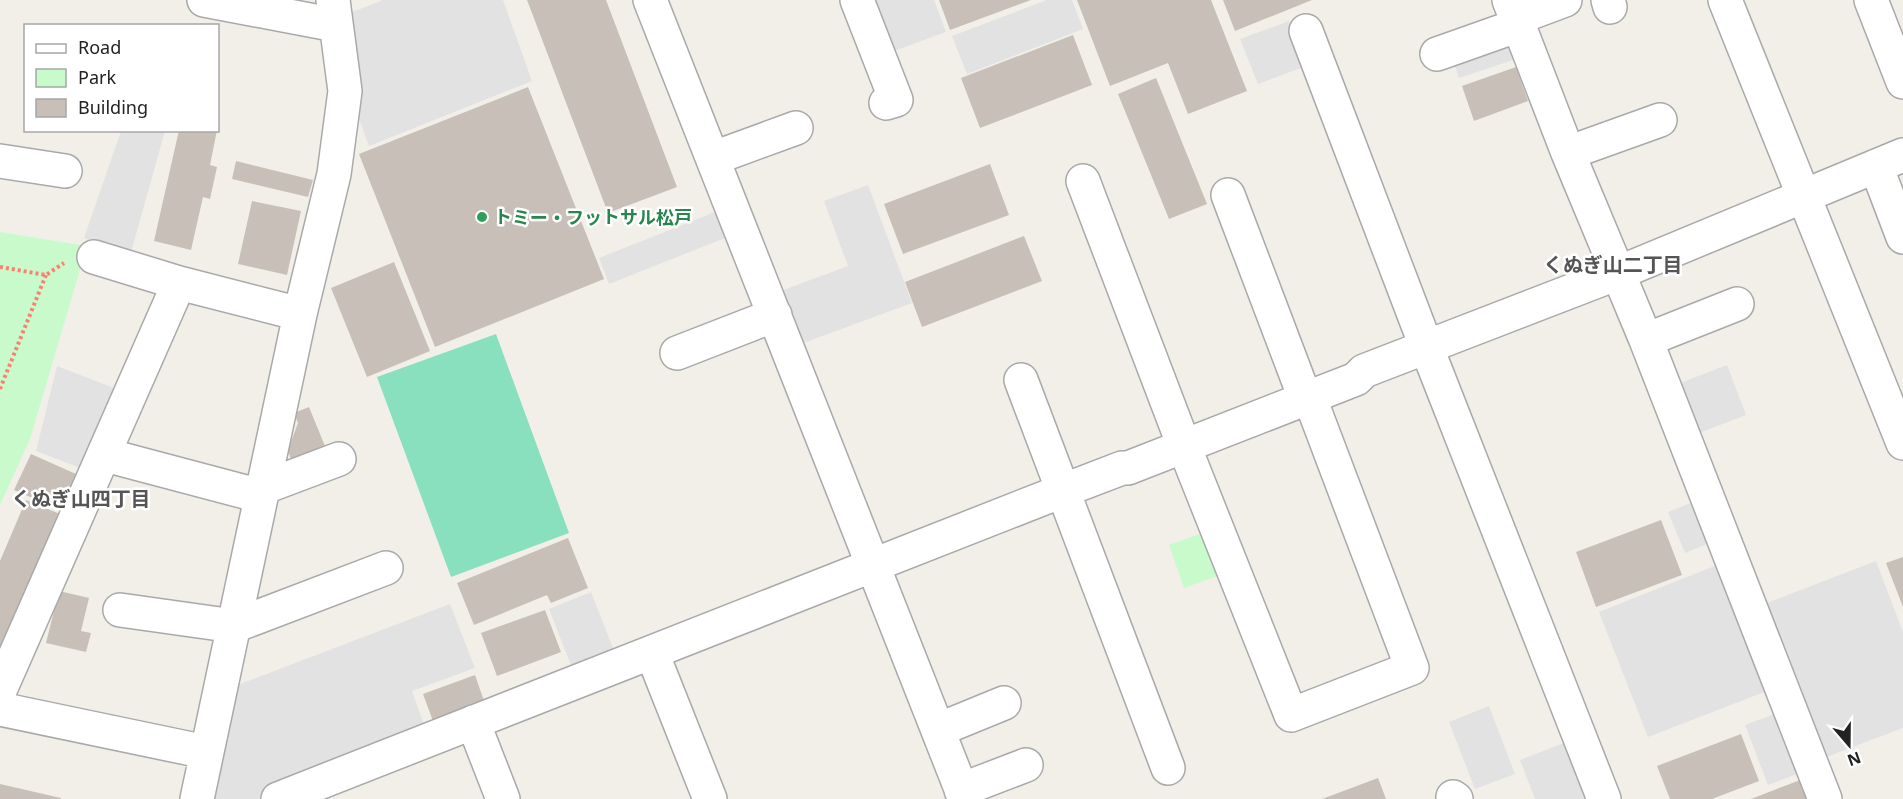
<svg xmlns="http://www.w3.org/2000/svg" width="1903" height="799" font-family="'Noto Sans','Noto Sans JP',sans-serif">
<rect width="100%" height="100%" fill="#f2efe9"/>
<!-- park -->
<path fill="#c8facc" d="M0 232 87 246 30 439 0 505Z
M1205 532 1220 575 1184 588 1169 545Z"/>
<!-- pitch -->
<path fill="#88e0be" d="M496 334 569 533 451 577 377 377Z"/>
<!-- parking -->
<path fill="#e2e2e2" d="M383 0H503L532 81 369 146 358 116 350 13Z
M872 0H934L946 32 891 52Z
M1047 0H1072L1083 29 967 74 952 36Z
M1289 21 1306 66 1258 84 1240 39Z
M1506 39 1513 60 1459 78 1452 57Z
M121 131H165L130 256 84 238Z
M868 185 912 303 798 345 778 292 848 266 824 201Z
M715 212 725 238 609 284 599 258Z
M1727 365 1746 415 1694 435 1675 385Z
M57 366 119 390 83 469 36 451Z
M1696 501 1712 542 1685 553 1668 512Z
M1876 561 1903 632V728L1821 759 1762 605Z
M1722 563 1772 689 1648 737 1599 612Z
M591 592 616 656 574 673 549 609Z
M450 604 475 668 412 691 427 733 258 799H203L230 688Z
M1489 706 1515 774 1475 789 1449 722Z
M1780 712 1802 772 1768 785 1745 725Z
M1569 741 1591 799H1535L1520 760Z"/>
<!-- building -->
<path fill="#c7bfb8" d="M527 0H606L677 187 608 213Z
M939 0H1031L950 30Z
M1077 0H1211L1247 91 1188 114 1168 63 1110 86Z
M1223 0H1312L1235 31Z
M1073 35 1092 85 980 128 961 78Z
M1516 67 1528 101 1474 121 1462 86Z
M1156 78 1207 204 1169 219 1118 94Z
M528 87 604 279 435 347 359 154Z
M179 130H217L210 165 217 167 210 199 203 197 191 250 154 241Z
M236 161 313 180 308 197 232 179Z
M990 164 1009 215 903 254 884 204Z
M252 201 301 211 287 275 238 264Z
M1024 236 1042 281 922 327 905 282Z
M394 262 430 351 367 377 331 288Z
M309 407 327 451 292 463 288 450 298 423 294 413Z
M31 454 76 474 60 510 14 490Z
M26 500 60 514 0 648V561Z
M1661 520 1682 575 1596 607 1576 552Z
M568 538 588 588 551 603 547 595 474 625 457 583Z
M1903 557V607L1886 563Z
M59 591 89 598 81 631 91 633 86 652 46 643Z
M545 610 561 652 497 676 481 633Z
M475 675 484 701 433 721 423 694Z
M1741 734 1759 781 1712 799H1670L1657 766Z
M1378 778 1386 799H1322Z
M1803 779 1811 799H1751Z
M0 784 61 798V799H0Z"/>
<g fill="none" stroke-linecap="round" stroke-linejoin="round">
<!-- minor casing -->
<g stroke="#a9a9a9" stroke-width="36">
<path id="minor" d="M204 0 336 25
M650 0 965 799
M857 0 896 100 886 103
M1509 0 1568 153 1646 340 1825 799
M1608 0 1610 7
M1725 0 1903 443
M1871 0 1903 82
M1517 18 1565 0
M1306 31 1426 346 1604 799
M1437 54 1519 25
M1568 153 1660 120
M714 158 796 128
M0 161 65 171
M1876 166 1903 237
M1083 181 1184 446 1291 715 1412 668 1314 409 1305 398 1228 195
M94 257 179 283
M1646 340 1737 304
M677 353 775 315
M1021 380 1168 768
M117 458 249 493 339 459
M120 610 234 626 386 568
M652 653 710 799
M0 690 179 283 300 314
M0 709 206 752
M473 722 503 799
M938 730 1004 703
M961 790 1026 765
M1453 797 1456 799
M197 799 300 314 334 174 345 91 333 0
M278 799 1062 491 1122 468H1128L1356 379 1364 371 1618 273 1903 155"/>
</g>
<!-- path -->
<path stroke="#fa8072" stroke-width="4" stroke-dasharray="3 3" stroke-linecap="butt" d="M0 267 46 275 64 263
M0 389 46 275"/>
<!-- minor -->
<use href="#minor" stroke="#fff" stroke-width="33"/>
</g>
<!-- markers -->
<circle fill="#2e9e5b" stroke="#fff" stroke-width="2" cx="482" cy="217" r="6"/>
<g text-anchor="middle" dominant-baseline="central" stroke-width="5" stroke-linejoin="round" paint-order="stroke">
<!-- leisure labels -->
<g font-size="18" font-weight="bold" fill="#27864d" stroke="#fff" text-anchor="start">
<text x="494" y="217">トミー・フットサル松戸</text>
</g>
<!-- neighbourhood labels -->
<g font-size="20" font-weight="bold" fill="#555" stroke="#fff">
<text x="1613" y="264">くぬぎ山二丁目</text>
<text x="81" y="498">くぬぎ山四丁目</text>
</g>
</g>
<!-- legend -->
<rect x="24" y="24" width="195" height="108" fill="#ffffff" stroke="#a7a7a7" stroke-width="1.5"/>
<rect x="36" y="44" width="30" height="9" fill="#ffffff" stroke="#a7a7a7" stroke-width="1.5"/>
<text x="78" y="54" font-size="18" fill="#222222">Road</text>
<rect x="36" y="69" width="30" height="18" fill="#c8facc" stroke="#a7a7a7" stroke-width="1.5"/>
<text x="78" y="84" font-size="18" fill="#222222">Park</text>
<rect x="36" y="99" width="30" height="18" fill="#c7bfb8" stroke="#a7a7a7" stroke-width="1.5"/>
<text x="78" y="114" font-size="18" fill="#222222">Building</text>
<!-- north arrow -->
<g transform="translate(1849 745) rotate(160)" stroke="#ffffff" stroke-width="4.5" paint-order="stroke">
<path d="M0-4.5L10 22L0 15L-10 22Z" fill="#222222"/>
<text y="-9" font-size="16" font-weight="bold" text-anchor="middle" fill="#222222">N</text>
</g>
</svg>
